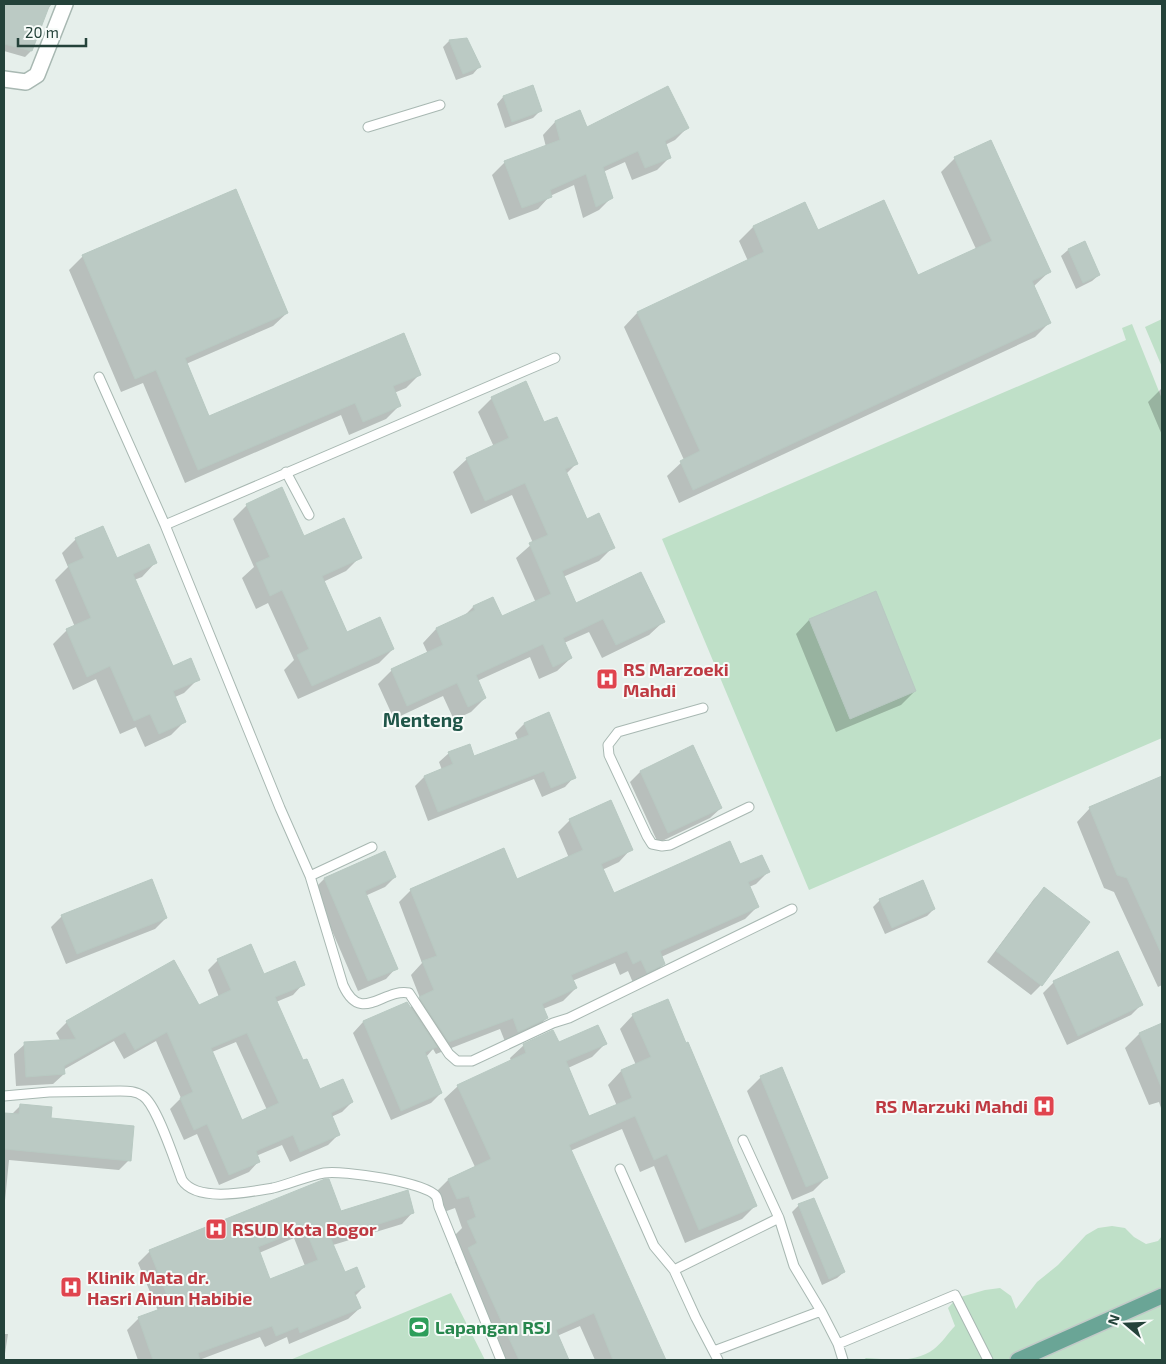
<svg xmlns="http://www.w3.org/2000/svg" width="1166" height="1364" font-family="'Exo 2',sans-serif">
<rect width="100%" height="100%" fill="#e6efeb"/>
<!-- green -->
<path fill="#bfe0c8" d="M1162 319V367L1145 327Z
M1132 324 1162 399V738L809 890 662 539 1126 340 1122 328Z
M1112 1226 1125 1228 1134 1237 1146 1244 1158 1241 1162 1236V1360H863L866 1358C889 1359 914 1364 934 1349 942 1343 948 1333 955 1326L948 1308 957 1298 985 1290 1000 1288 1011 1296 1016 1309 1037 1282 1058 1265 1086 1235 1098 1228Z
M451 1293 485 1360H290Z"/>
<!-- shadow -->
<path fill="#0003" fill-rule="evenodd" d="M4 4H52L46 11 31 51 25 57 4 51V56Z
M449 41 479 67 473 74 456 80 443 47Z
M532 87 540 111 533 118 505 128 497 104 503 97Z
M579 112 586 129 688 127 675 140 665 145 669 158 657 170 632 180 625 162 603 172 612 197 599 210 583 218 574 185 550 196 538 209 509 220 492 175 505 162 546 147 543 135 555 122Z
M955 158 1050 271 1033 287 1049 323 1035 337 679 503 667 476 684 460 624 327 637 313 748 261 739 241 753 227 804 204 817 232 918 277 976 249 941 172Z
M1085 242 1099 275 1092 281 1076 289 1061 256 1068 250Z
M83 256 287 313 273 326 186 364 209 418 420 374 406 388 394 393 400 405 386 419 349 435 341 415 185 483 143 383 121 392 69 270Z
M1162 388V435L1148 402Z
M492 398 544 424 577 463 566 474 587 521 613 547 599 561 563 577 575 605 663 622 649 635 602 658 589 632 564 643 571 658 557 671 539 679 530 657 477 681 485 698 471 712 454 720 443 696 394 719 378 684 392 670 428 654 423 643 436 629 464 616 473 607 493 598 501 618 536 603 516 558 533 543 512 495 471 514 453 472 467 459 494 447 478 412Z
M247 505 303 538 360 557 346 571 323 582 346 633 393 649 379 663 298 699 284 670 294 660 268 603 256 609 242 578 254 567 233 519Z
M76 539 116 559 155 563 142 577 134 580 172 668 198 679 184 693 175 697 185 721 171 735 145 747 136 727 120 734 96 679 73 690 53 644 67 630 75 627 55 580 68 567 62 553Z
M875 593 915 691 901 705 836 732 796 634 809 620Z
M548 714 574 777 565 787 542 797 534 779 428 821 415 786 424 777 442 770 439 762 449 753 474 757 518 740 515 733 524 724Z
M693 747 721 808 710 818 658 843 630 782 640 772Z
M1162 778V985L1158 987 1114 892 1104 888 1077 822 1090 808Z
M570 820 631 849 619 862 602 870 613 895 739 866 768 872 756 884 749 887 757 907 745 919 661 957 664 964 651 976 634 985 628 971 620 975 615 963 572 981 576 988 563 1001 543 1009 547 1018 534 1030 506 1044 500 1029 436 1054 433 1049 426 1057 441 1093 431 1103 391 1120 353 1033 363 1022 407 1003 410 1008 420 998 411 975 422 963 399 902 411 890 516 881 569 858 558 832Z
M385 853 395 877 385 887 365 896 396 968 386 979 358 991 314 889 324 879Z
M1044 889 1041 985 1031 995 987 962 1034 899Z
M880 900 934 909 927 916 885 934 873 907Z
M62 916 166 918 155 929 66 964 51 927Z
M218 960 263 975 303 984 293 995 276 1002 302 1062 319 1091 352 1102 342 1112 331 1117 339 1134 328 1145 290 1162 282 1145 256 1156 259 1161 249 1172 219 1185 197 1134 184 1140 170 1109 181 1098 156 1041 124 1059 114 1041 63 1070 64 1074 53 1084 16 1086 14 1054 25 1044 61 1042 56 1033 67 1022 174 962 198 1006 219 997 208 970ZM236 1042 267 1110 242 1121 212 1052Z
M1054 982 1141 1005 1131 1015 1067 1045 1043 993Z
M633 1015 755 1206 742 1219 685 1243 654 1166 640 1172 622 1129 570 1151 665 1360H595L580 1326 557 1336 567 1360H500L455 1262 463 1254 454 1236 462 1228 455 1208 444 1212 435 1193 448 1180 475 1167 444 1099 458 1086 511 1061 510 1058 524 1045 605 1044 592 1057 568 1068 589 1118 617 1106 608 1085 621 1071 636 1065 620 1029Z
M1162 1024V1111L1159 1102 1149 1105 1125 1048 1139 1034Z
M761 1077 827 1177 813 1191 792 1200 747 1091Z
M21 1105 49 1119 129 1160 119 1170 9 1160 4 1211V1114L11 1115Z
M799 1205 844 1272 837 1278 822 1285 792 1212Z
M413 1212 402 1224 333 1245 344 1274 364 1287 355 1296 360 1308 348 1319 289 1344 287 1337 265 1347 260 1337 199 1360H138L127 1330 139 1318 158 1311 138 1263 150 1251 341 1213ZM294 1238 305 1266 269 1281 259 1253Z
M4 1334H8L4 1360Z"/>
<!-- building -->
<path fill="#bbcac4" stroke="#b8c9c2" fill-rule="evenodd" d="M4 4H50L32 51 4 44Z
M467 38 481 67 463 74 449 40Z
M533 85 542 111 512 122 503 96Z
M668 86 689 128 665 141 671 158 645 168 638 151 603 167 613 198 596 207 586 174 550 190 552 197 522 208 504 161 560 140 555 121 580 110 587 127Z
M991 140 1051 272 1032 281 1051 323 693 490 680 461 700 451 637 312 764 252 753 226 805 202 818 230 884 200 918 275 992 241 954 157Z
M236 189 288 313 185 358 209 416 404 333 421 375 393 386 401 406 363 422 355 403 198 470 156 370 135 379 82 255Z
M1085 241 1100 275 1083 283 1068 249Z
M526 381 544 422 557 417 578 464 565 469 587 519 599 513 615 548 562 571 576 603 641 572 665 622 616 645 603 619 563 638 572 658 553 667 543 644 476 675 486 698 468 707 457 683 407 706 391 669 443 645 436 628 475 610 473 606 493 597 502 616 551 594 529 543 548 535 525 483 485 501 466 458 509 438 491 397Z
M282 487 304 536 344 518 362 558 322 576 347 632 380 617 394 649 312 686 297 655 309 649 282 590 270 596 256 563 270 557 246 504Z
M103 526 117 558 149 544 157 563 133 574 173 666 191 658 200 680 173 691 186 722 159 734 150 714 134 721 110 666 87 677 66 629 91 618 68 565 84 558 75 538Z
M876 591 916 691 850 719 809 619Z
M549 712 576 778 551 788 544 771 438 812 424 776 453 764 448 752 470 744 474 756 529 735 524 723Z
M693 745 722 808 668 833 640 771Z
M1162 776V955L1127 878 1117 875 1089 807Z
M611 800 633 850 601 864 614 893 730 841 740 864 762 855 770 872 748 882 759 907 660 951 665 964 647 973 641 960 633 964 627 951 571 975 577 988 542 1004 548 1018 518 1032 513 1018 449 1042 419 997 434 990 422 961 437 956 410 889 504 848 517 879 583 850 569 819Z
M385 851 396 877 365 891 398 969 368 981 324 878Z
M152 879 167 918 77 954 61 915Z
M923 880 935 909 892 928 879 899Z
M1044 887 1090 922 1042 986 996 951Z
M251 944 264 974 295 961 305 985 275 997 303 1060 307 1059 320 1089 343 1079 353 1102 331 1113 340 1135 300 1152 293 1135 256 1151 260 1162 229 1175 207 1124 194 1130 180 1098 193 1092 167 1032 135 1050 125 1032 64 1066 65 1074 26 1077 24 1042 76 1039 66 1021 174 960 199 1005 231 990 217 959ZM247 1033 279 1103 242 1120 211 1048Z
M1118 951 1143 1005 1078 1036 1053 981Z
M668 999 686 1043 688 1042 757 1206 699 1230 667 1154 654 1160 635 1116 569 1145 666 1360H613L594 1313 556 1330 569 1360H519L468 1248 477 1243 467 1221 476 1217 469 1196 457 1199 448 1179 491 1159 457 1085 526 1053 523 1044 553 1030 559 1042 598 1025 607 1044 566 1061 589 1116 632 1098 621 1070 651 1057 632 1014Z
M407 1002 437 1047 425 1052 442 1093 401 1111 363 1021Z
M1162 1023V1089L1139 1033Z
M782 1067 828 1178 806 1187 760 1076Z
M20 1104 52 1107 51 1118 134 1126 131 1161 4 1149V1113L19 1114Z
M325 1179H329L341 1211 408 1190 414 1213 331 1239 345 1272 357 1267 365 1287 354 1292 361 1308 300 1333 298 1327 276 1336 272 1326 198 1353 200 1360H153L138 1317 171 1305 149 1250ZM305 1228 318 1260 270 1279 258 1247Z
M814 1198 845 1272 829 1279 798 1204Z"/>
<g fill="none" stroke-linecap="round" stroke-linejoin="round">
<!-- service casing -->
<g stroke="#a8b8b2" stroke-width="11">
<path id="service" d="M368 127 440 105
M99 377 165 525 280 808 310 876 343 985C361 1025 383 988 409 993L449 1054 457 1061H472L553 1023 569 1018 792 909
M286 472 309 515
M165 525 555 358
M703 708 618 732 608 745 609 755 647 836 652 844 662 846 670 845 749 807
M310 876 372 847
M4 1096 49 1092 120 1091C128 1091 136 1091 143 1096 157 1105 175 1162 182 1180 197 1203 249 1192 273 1188 290 1184 307 1176 324 1173 343 1170 425 1182 436 1196 438 1199 438 1204 439 1207L501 1360
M743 1140 779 1218 794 1266 821 1311
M620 1169 654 1246 674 1270 696 1318 718 1360
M674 1270 779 1218
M838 1344 843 1360
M714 1351 821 1311 838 1344 955 1295 988 1360"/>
</g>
<!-- minor casing -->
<g stroke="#a8b8b2" stroke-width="18">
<path id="minor" d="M4 79 26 82 37 75 65 4"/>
</g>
<!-- primary casing -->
<g stroke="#c2cac8" stroke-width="18">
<path id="primary" d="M1018 1360 1162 1296"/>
</g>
<!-- service -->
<use href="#service" stroke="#fff" stroke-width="9"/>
<!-- minor -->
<use href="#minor" stroke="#fff" stroke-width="15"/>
<!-- primary -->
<use href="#primary" stroke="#6aa596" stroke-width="15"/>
</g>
<!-- icons -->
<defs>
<g id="hospital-square" transform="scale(1.125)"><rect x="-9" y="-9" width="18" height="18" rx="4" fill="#e0444e" stroke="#f7fbf9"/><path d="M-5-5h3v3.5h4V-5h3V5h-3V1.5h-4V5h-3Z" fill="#fff"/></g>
<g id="stadium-square" transform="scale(1.125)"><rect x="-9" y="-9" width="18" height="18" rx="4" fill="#2e9e5b" stroke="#f7fbf9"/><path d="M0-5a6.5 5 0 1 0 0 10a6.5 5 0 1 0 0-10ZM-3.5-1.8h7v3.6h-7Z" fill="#fff"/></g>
</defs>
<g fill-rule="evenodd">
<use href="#hospital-square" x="607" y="679"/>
<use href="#hospital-square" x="1044" y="1106"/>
<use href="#hospital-square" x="216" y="1229"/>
<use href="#hospital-square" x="71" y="1287"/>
<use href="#stadium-square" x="419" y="1327"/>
</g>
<g text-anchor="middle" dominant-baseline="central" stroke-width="4" stroke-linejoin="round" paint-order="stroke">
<!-- health labels -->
<g font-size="18" font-weight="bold" fill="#be3a42" stroke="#f7fbf9" text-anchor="start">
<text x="623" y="669">RS Marzoeki<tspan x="623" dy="21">Mahdi</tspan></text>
<text x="1028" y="1106" text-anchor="end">RS Marzuki Mahdi</text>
<text x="232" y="1229">RSUD Kota Bogor</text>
<text x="87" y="1277">Klinik Mata dr.<tspan x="87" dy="21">Hasri Ainun Habibie</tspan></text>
</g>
<!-- leisure labels -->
<g font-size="18" font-weight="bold" fill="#27864d" stroke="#f7fbf9" text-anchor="start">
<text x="435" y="1327">Lapangan RSJ</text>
</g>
<!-- neighbourhood labels -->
<g font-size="19" font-weight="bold" fill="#1f5548" stroke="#f7fbf9">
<text x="423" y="719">Menteng</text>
</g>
</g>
<!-- border -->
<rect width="1166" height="1364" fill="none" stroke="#24423a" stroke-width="10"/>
<!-- north arrow -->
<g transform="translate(1126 1324) rotate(289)" stroke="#f7fbf9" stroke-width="4" paint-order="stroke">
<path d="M0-4L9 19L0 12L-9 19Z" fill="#24423a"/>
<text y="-8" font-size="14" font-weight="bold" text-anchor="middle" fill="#24423a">N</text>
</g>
<!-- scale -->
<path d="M18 38v8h68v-8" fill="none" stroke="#24423a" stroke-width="2.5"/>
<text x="25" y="38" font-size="15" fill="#24423a" stroke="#f7fbf9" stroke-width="4" paint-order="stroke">20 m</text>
</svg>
